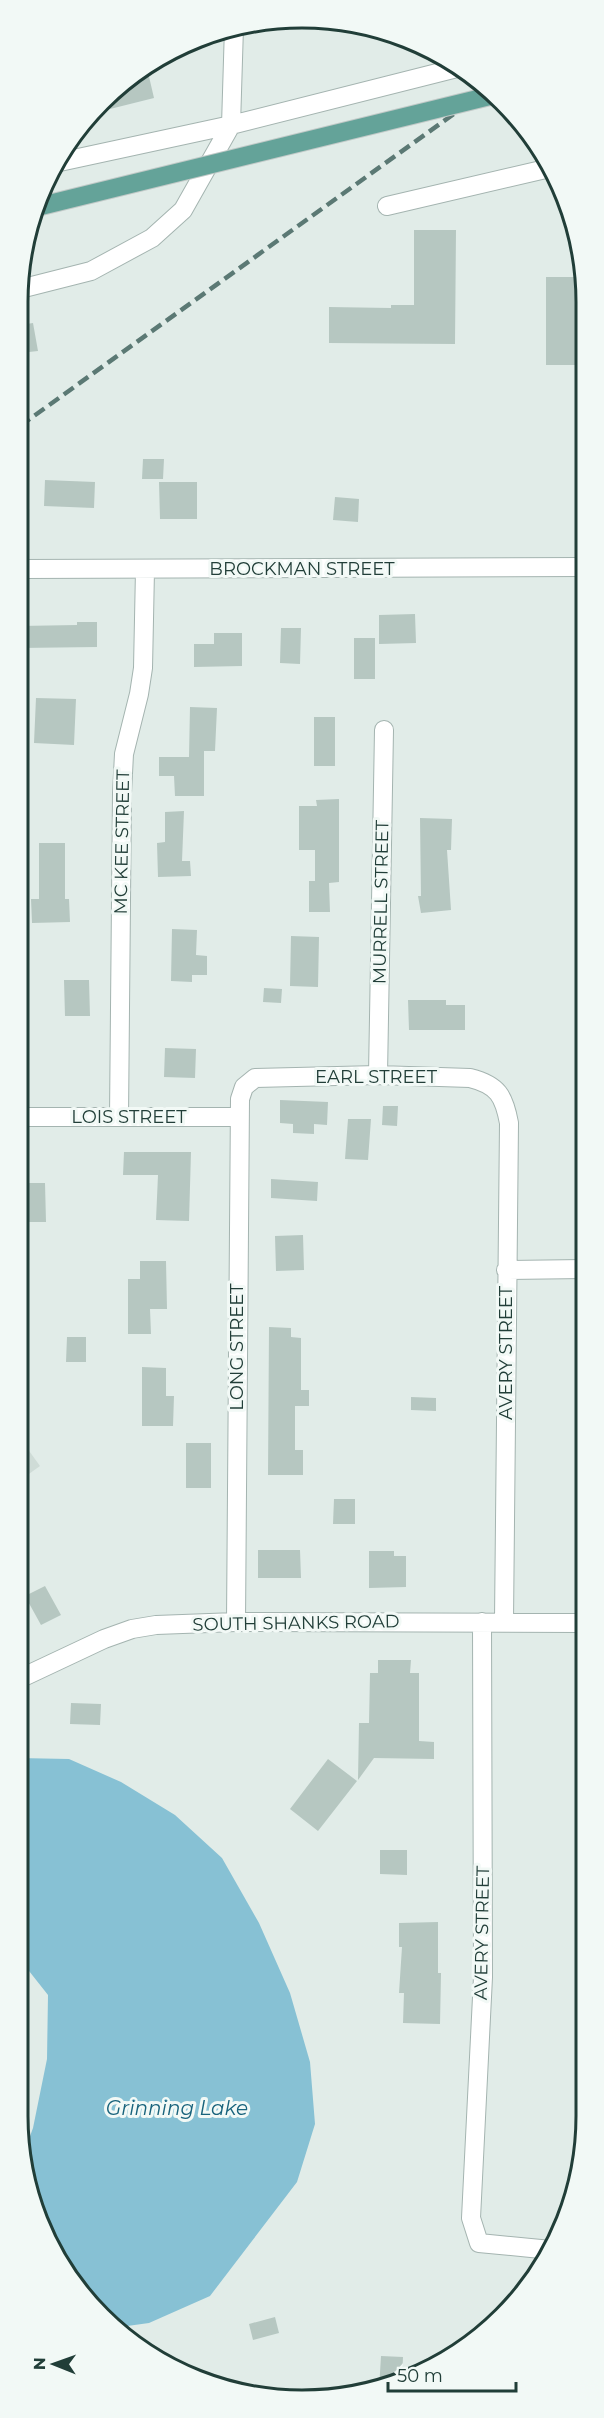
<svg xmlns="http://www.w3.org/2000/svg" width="604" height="2418" font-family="Montserrat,sans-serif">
<rect width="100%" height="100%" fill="#e1ece8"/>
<!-- built -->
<path fill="#cfdcd7" d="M19 1437 40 1466 19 1481Z"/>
<!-- water -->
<path fill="#87c1d4" d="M18 1758 69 1759 121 1782 175 1815 222 1858 259 1923 290 1993 310 2062 315 2124 297 2182 210 2296 149 2323 120 2327 89 2304 39 2224 25 2150 33 2128 47 2059 48 1995 18 1957Z"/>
<!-- building -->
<path fill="#b6c7c1" d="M147 68 154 98 98 112 129 76Z
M414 230H456L455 344 329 343V307L391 308V305H414Z
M546 277H584V365H546Z
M33 323 38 351 20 353V325Z
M143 459H164L163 479H142Z
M45 480 95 482 94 508 44 506Z
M159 482H197V519H160Z
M335 497 359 499 358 522 333 520Z
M415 614 416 643 379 644V615Z
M77 622H97V647L20 648V626L77 625Z
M281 628H301L300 664 280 663Z
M214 633H242V666L194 667V644H214Z
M354 638H375V679H354Z
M36 698 76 699 74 745 34 743Z
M190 707 217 708 215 751H204V796H175L174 776H159V757H189Z
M314 717H335V766H314Z
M339 799V882L329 883 330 912H309V881H315V850H299V806H317L316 800Z
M184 811 182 861H190L191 876 158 877 157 843 165 842V812Z
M420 818 452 819 451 850H447L451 910 421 913 418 896H421Z
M39 843H65V899H69L70 922 32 923 31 899H39Z
M172 929 197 930 196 955 207 956V975H192V982L171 981Z
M291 936 319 937 318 987 290 986Z
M64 980H89L90 1016H65Z
M264 988 282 989 281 1003 263 1002Z
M408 1000H446V1005H465V1030H409Z
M165 1048 196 1049 195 1078 164 1077Z
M280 1100 328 1102 327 1125 314 1124V1134L293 1133V1124L280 1123Z
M383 1106H398L397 1126 382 1125Z
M348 1119H371L368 1160 345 1159Z
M124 1152H191L189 1221 156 1220 158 1175H123Z
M271 1179 318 1182 317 1201 271 1198Z
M26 1183H45L46 1222H26Z
M303 1235 304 1270 276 1271 275 1236Z
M140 1261H166L167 1309H150L151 1334H128V1279H140Z
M269 1327 291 1328V1337L301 1338V1390H309V1406H295V1450H303V1475H268Z
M67 1337H86V1362H66Z
M142 1367 166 1368V1396H174L173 1426H142Z
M411 1397 436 1398V1411L411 1410Z
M186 1443H211V1488H186Z
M334 1499H355V1524H333Z
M258 1550H300L301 1578H258Z
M369 1551H394V1556H406V1587L369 1588Z
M45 1586 61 1615 41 1625 25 1596Z
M378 1660H411L410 1673H419V1741L434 1742V1759L374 1758 358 1780 359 1723H369L370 1673H378Z
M71 1703 101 1704 100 1725 70 1724Z
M328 1759 357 1781 318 1831 290 1809Z
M380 1850H407V1875L380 1874Z
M438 1922V1973H441L440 2024 403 2023 404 1993H399L402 1947H399V1923Z
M275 2317 279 2333 253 2340 249 2324Z
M381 2356 403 2357 402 2377 379 2389Z"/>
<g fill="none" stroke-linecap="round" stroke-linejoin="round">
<!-- minor casing -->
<g stroke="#a4b4b0" stroke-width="20">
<path id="minor" d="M55 163 231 125 457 68
M387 206 550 168
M20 289 91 271 152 238 183 210 231 125 234 27
M20 569 584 567
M378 1075 384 730
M19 1117H239
M119 1117 122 793 124 754 139 694 143 668 145 570
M506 1270 584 1269
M236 1622 240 1099 244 1087 255 1078 378 1075 470 1078C498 1085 504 1096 509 1123L504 1621
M482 1622 483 1977 471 2218 479 2243 551 2250
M19 1679 104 1639 132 1629 156 1625 236 1622 584 1623"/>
</g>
<!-- minor -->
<use href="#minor" stroke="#fff" stroke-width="18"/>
<!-- rail -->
<path stroke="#5b7974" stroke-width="4.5" stroke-dasharray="12 6" stroke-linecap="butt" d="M20 426 487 90"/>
<!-- major-bridge casing -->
<g stroke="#c1c9c7" stroke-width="20" stroke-linecap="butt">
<path id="major-bridge" d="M41 206 494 95"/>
</g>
<!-- major-bridge -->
<use href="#major-bridge" stroke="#64a399" stroke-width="18"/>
</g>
<g text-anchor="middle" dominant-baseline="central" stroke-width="6" stroke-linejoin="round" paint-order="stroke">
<!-- street labels -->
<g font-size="18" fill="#213e38" stroke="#f2f9f6">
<text x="302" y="569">BROCKMAN STREET</text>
<text transform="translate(122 842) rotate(-89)">MC KEE STREET</text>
<text transform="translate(381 902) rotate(-89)">MURRELL STREET</text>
<text x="376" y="1077">EARL STREET</text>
<text x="129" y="1117">LOIS STREET</text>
<text transform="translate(237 1347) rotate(-90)">LONG STREET</text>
<text transform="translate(506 1353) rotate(-90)">AVERY STREET</text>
<text transform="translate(296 1623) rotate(-1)">SOUTH SHANKS ROAD</text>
<text transform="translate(482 1933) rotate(-89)">AVERY STREET</text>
</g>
<!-- water labels -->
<g font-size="20" font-style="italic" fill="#18637c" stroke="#f2f9f6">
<text x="177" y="2108">Grinning Lake</text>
</g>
</g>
<!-- crop -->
<path d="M0 0H604V2418H0ZM302 28H302A274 274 0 0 1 576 302V2116A274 274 0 0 1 302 2390H302A274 274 0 0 1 28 2116V302A274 274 0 0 1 302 28Z" fill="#f2f9f6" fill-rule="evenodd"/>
<path fill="none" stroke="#213e38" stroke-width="3" d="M302 28H302A274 274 0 0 1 576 302V2116A274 274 0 0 1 302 2390H302A274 274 0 0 1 28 2116V302A274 274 0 0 1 302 28Z"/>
<!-- north arrow -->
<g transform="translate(54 2364) rotate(271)" stroke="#f2f9f6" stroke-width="4.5" paint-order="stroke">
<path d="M0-4.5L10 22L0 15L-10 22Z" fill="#213e38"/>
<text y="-9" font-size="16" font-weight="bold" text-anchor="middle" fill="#213e38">N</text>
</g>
<!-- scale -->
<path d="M388 2382v9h128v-9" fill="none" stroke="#213e38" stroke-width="3"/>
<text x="397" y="2382" font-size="18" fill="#213e38" stroke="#f2f9f6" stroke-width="4.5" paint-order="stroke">50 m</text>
</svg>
